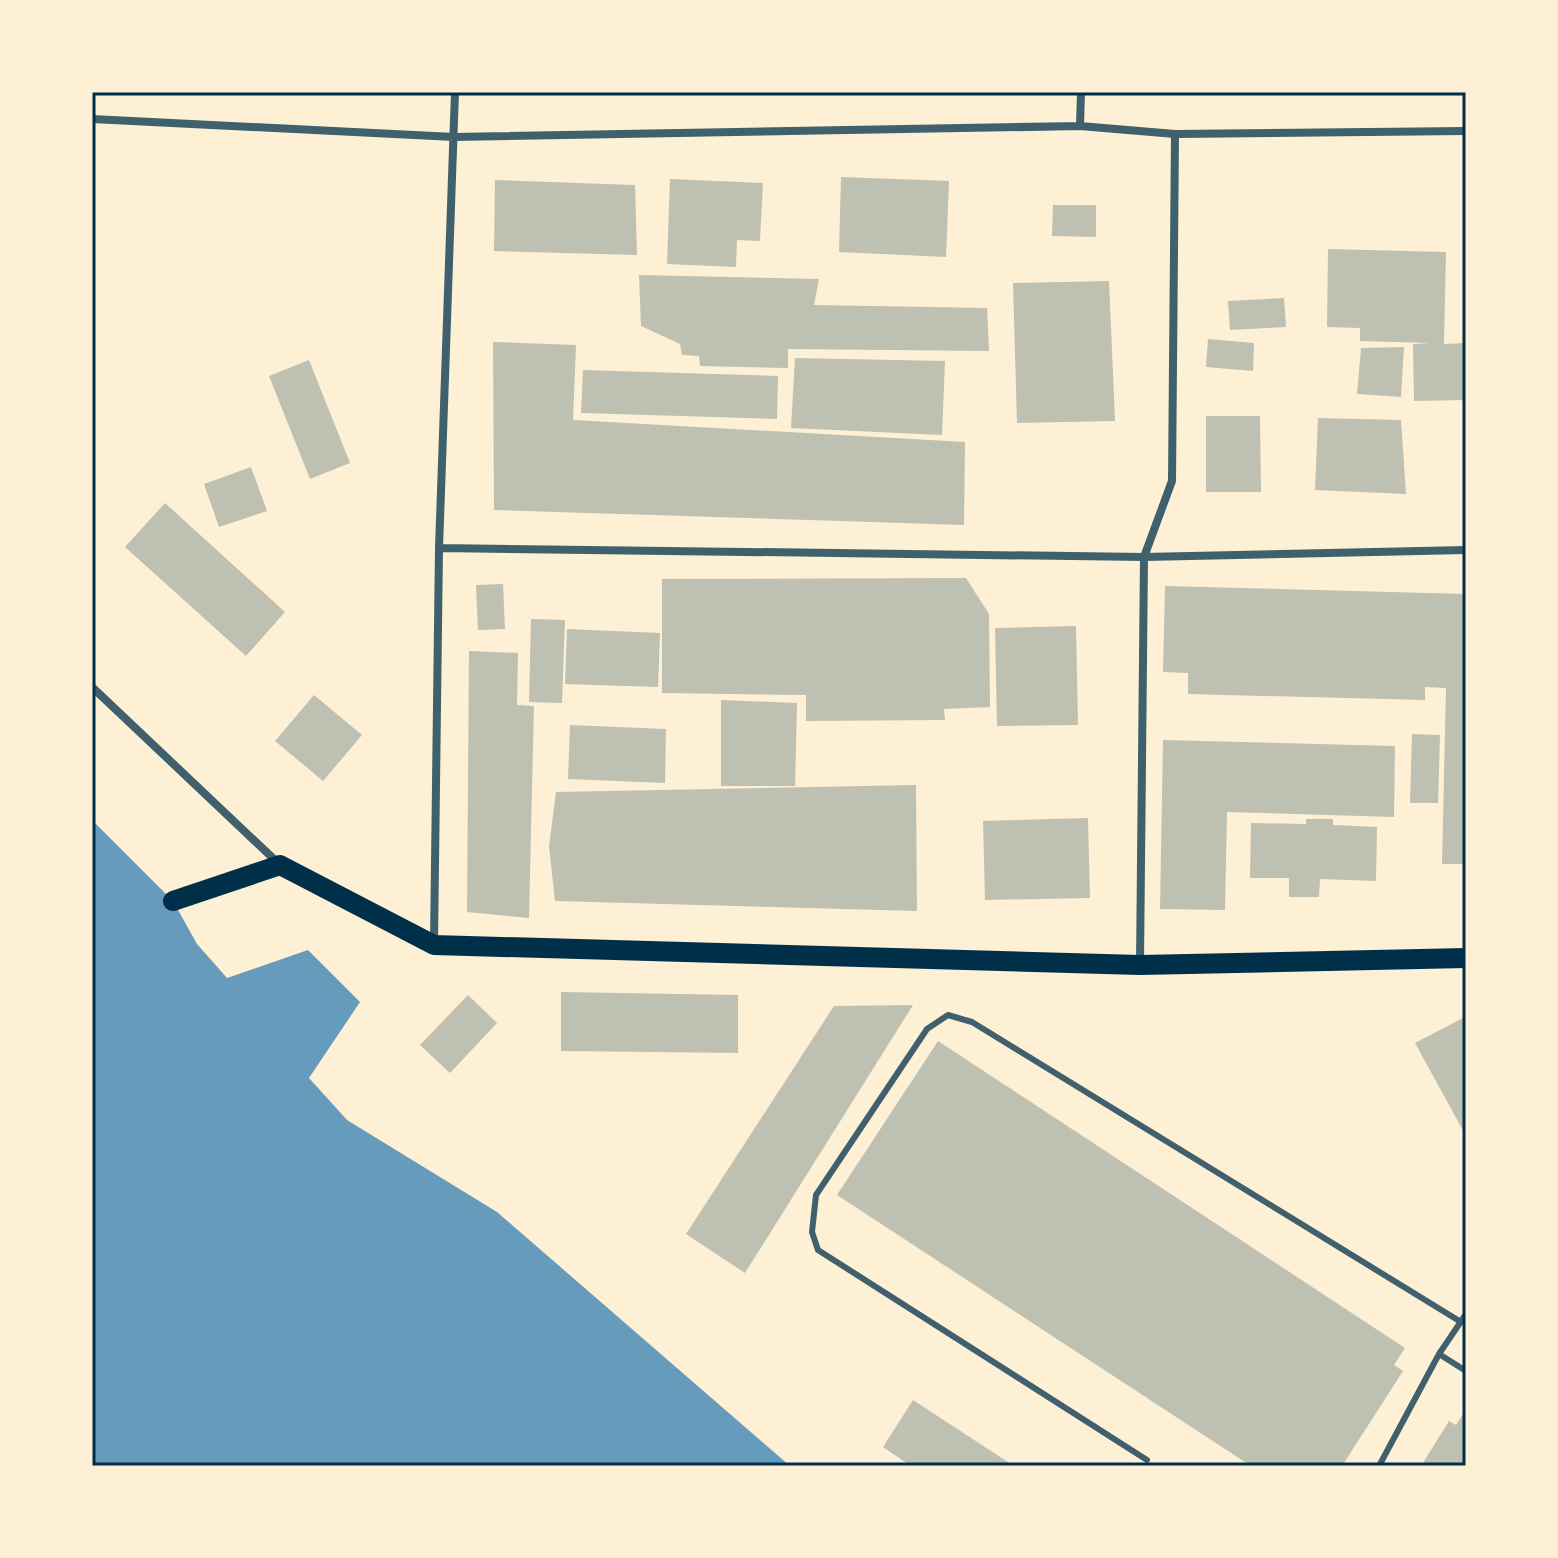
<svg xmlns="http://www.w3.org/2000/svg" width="1558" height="1558" font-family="'Fira Sans Condensed',sans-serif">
<rect width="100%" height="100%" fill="#fdf0d5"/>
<!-- water -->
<path fill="#669bbc" d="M92 820 173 901 197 944 227 978 308 950 360 1002 309 1078 347 1120 497 1212 790 1466H92Z"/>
<!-- building -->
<path fill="#bec0b2" d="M841 177 949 181 946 257 839 252Z
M670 179 763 183 760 241 737 240 736 267 667 264Z
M495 180 635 185 637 255 494 251Z
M1053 205H1096V237L1052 236Z
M1328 249 1446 252 1444 344 1466 343V400L1414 401 1413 344 1430 343 1360 341V328L1327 327Z
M639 275 819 279 814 305 987 308 989 351 788 349V368L700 366 699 356 682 355 680 344 641 326Z
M1109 281 1115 421 1017 423 1013 283Z
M1284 298 1286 327 1230 330 1228 301Z
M1208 339 1254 343 1253 371 1206 367Z
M493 342 576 345 573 420 965 442 964 525 494 510Z
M1404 347 1401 397 1357 394 1361 348Z
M795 358 945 361 942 435 791 428Z
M309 360 350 463 310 479 269 376Z
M583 370 778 376 777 419 581 413Z
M1206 416H1260L1261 492H1206Z
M1318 418 1401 420 1406 494 1315 490Z
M251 467 267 511 219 527 204 484Z
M165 503 285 612 246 656 125 547Z
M966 578 989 614 990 707 944 709 945 720 806 721V695L662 693V579Z
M503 584 505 629 478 630 476 585Z
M1165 586 1466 594V864H1442L1446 688 1425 687V700L1188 694V673L1163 672Z
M531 619 565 620 562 703 529 702Z
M1076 626 1078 725 997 726 995 628Z
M567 629 660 633 658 687 565 684Z
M469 651 518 653 517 705 534 706 529 918 467 912Z
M314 695 362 735 323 781 275 741Z
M721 700 797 703 795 786H721Z
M570 725 666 729 665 783 568 779Z
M1412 734 1440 735 1438 803H1410Z
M1163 740 1395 746 1394 817 1227 812 1225 910 1160 909Z
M916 785 917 911 555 901 549 846 556 792Z
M1088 818 1090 898 985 900 983 821Z
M1306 819H1333V825L1377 827 1376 881 1320 879 1319 897H1289V878H1250L1251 823 1306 824Z
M561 992 738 995V1053L561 1051Z
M468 995 497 1023 450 1073 420 1045Z
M913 1005 745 1273 686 1234 834 1006Z
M1463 1018 1466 1024V1136L1415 1043Z
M938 1041 1405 1348 1394 1365 1403 1371 1342 1466H1251L837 1195Z
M913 1400 1014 1466H911L883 1447Z
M1466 1409V1466H1421L1449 1421 1456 1425Z"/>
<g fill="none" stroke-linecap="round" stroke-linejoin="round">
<!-- service -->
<path stroke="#3f606c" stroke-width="6" d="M1466 1314 1439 1354 1466 1371
M1147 1460 818 1250 812 1232 816 1195 927 1029 948 1015 972 1022 1461 1322
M1379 1466 1439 1354"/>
<!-- minor -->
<path stroke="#3f606c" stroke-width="8" d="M92 119 454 137 1080 126 1175 134 1466 131
M1080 126 1081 92
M439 548 1144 557 1466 550
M92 687 277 862
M434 943 439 548 455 92
M1140 964 1144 557 1172 481 1175 134"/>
<!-- primary -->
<path stroke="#003049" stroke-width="20" d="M173 901 280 865 434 945 1140 965 1466 958"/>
</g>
<!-- border -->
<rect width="1558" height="1558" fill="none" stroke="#fdf0d5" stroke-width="188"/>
<rect x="94" y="94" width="1370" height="1370" fill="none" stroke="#003049" stroke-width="3"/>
</svg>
